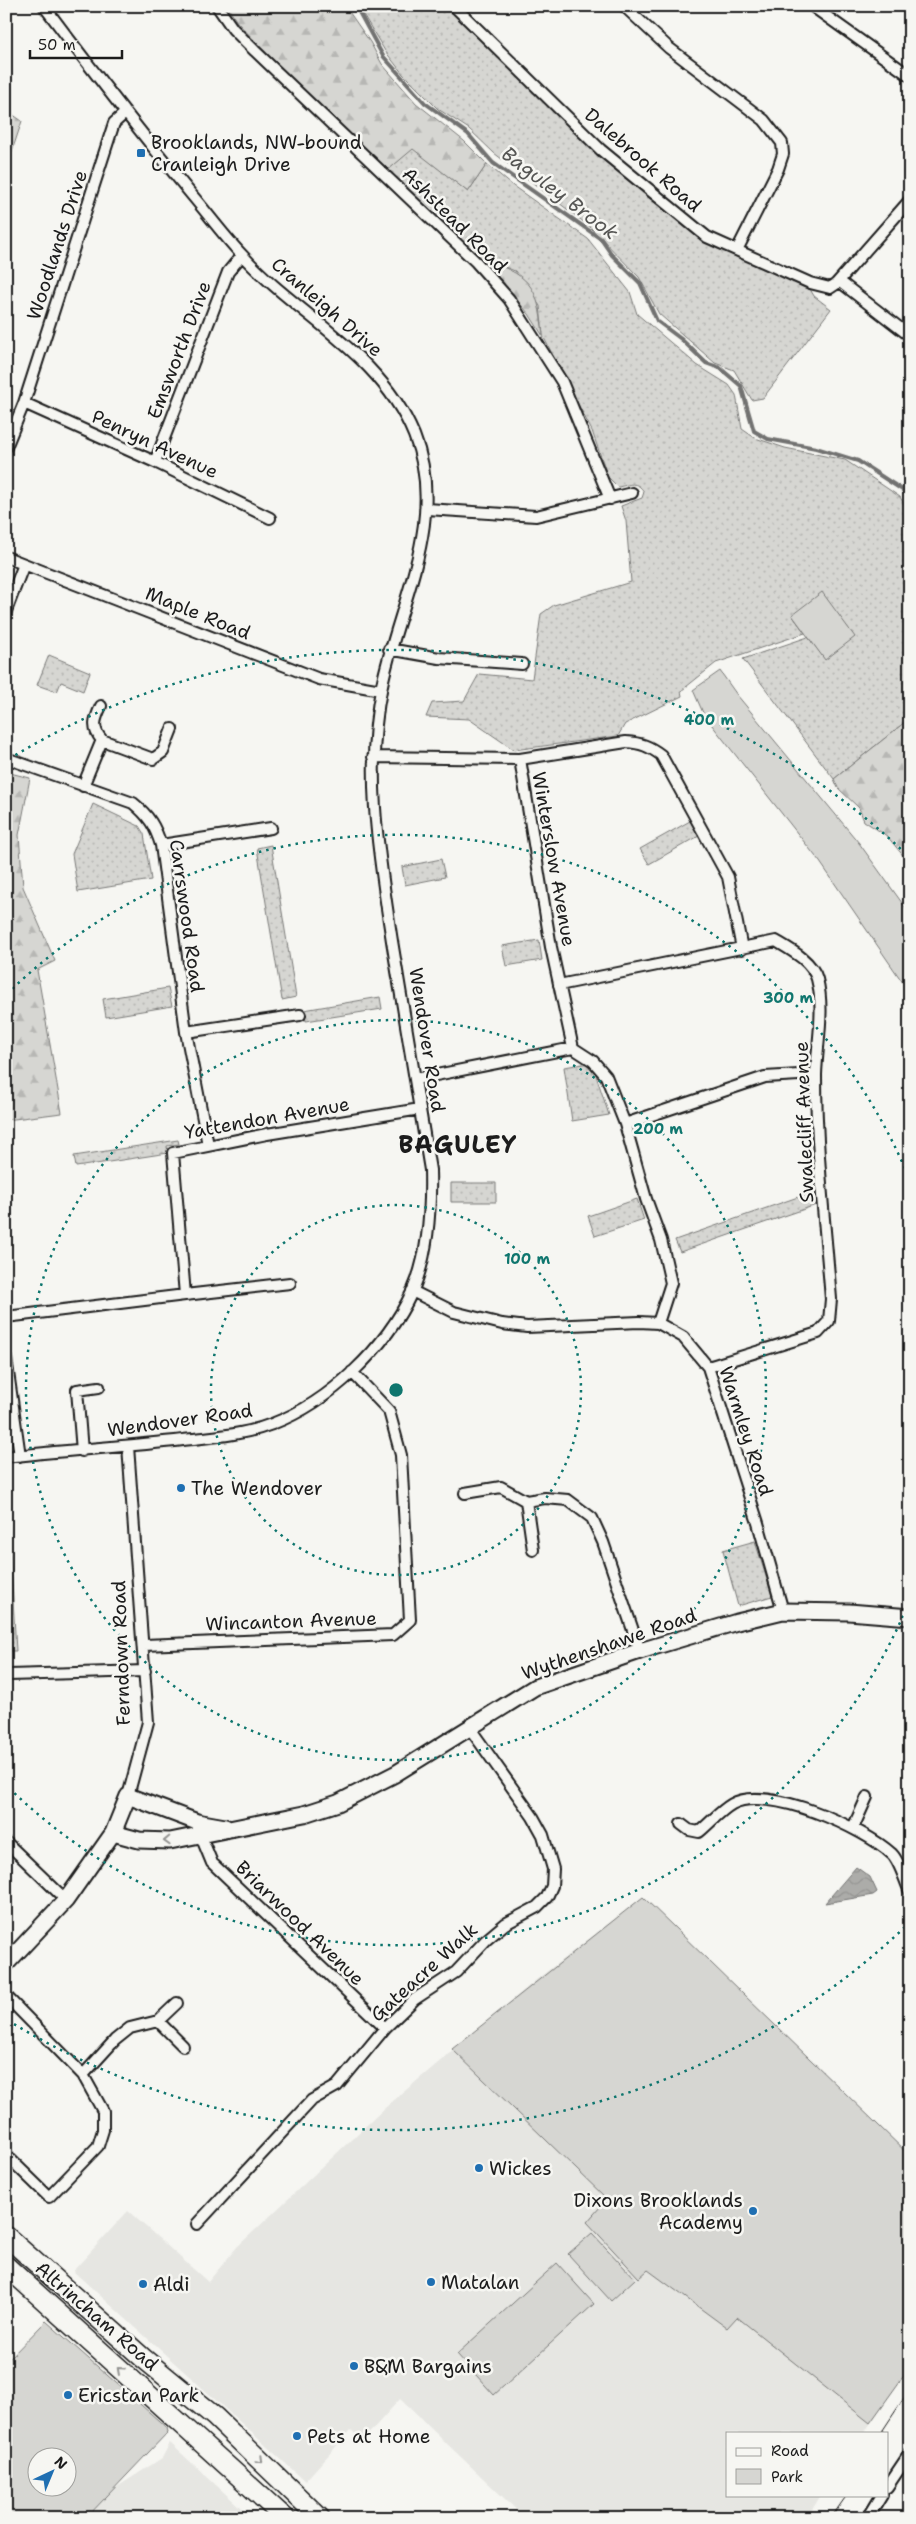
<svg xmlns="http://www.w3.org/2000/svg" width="916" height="2524" font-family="'Shantell Sans',sans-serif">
<defs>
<pattern id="grass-dots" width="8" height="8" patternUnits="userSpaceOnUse" patternTransform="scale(1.25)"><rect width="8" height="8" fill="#d6d6d2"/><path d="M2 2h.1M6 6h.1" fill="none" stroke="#b7b7b4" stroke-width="1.8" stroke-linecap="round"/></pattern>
<pattern id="forest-firs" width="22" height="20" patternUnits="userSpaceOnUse" patternTransform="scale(1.25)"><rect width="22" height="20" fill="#d6d6d2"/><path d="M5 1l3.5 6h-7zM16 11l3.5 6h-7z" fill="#b7b7b4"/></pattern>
<pattern id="water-waves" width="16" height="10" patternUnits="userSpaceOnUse" patternTransform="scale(1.25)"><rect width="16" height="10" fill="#acaca9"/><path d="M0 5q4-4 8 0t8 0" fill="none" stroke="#939391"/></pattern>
</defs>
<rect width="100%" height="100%" fill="#f6f6f2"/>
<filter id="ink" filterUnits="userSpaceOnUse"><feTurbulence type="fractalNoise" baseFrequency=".02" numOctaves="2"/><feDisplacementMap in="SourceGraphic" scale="10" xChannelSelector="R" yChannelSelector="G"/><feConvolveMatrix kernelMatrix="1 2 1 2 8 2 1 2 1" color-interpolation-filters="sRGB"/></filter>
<g filter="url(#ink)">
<!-- built -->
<path fill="#e6e6e2" d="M643 1897 910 2156V2367L864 2433H727V2495H821L807 2518H525L400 2399 363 2440 351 2430 305 2481 73 2271 128 2211 208 2282 237 2247 386 2107 536 1980Z
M170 2443 252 2518H86L114 2489 162 2458Z"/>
<!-- grass -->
<path fill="url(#grass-dots)" stroke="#797977" d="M358 6H448L549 106 624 174 685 226 706 242 810 289 814 296 831 309 763 398 752 400 734 370 715 363 659 314 639 277 589 226 494 153 469 129 438 109 403 74 385 51Z
M413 148 468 192 487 164 513 186 588 239 630 292 637 314 697 365 729 385 736 395 742 429 755 438 785 448 845 460 900 497 910 514V718L834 779 743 659 808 637 825 659 792 615 805 633 716 663 681 691 682 696 625 724 618 736 514 750 469 719 426 717 432 703 464 701 479 674 532 679 541 614 554 605 631 582 626 521 621 506 642 498 644 492C637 480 629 485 618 487L608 477 592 431 543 336 540 306 515 271 480 258 388 170Z
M49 655 90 672 83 691 61 682 57 692 37 685Z
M93 804 139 826 144 834 151 880 78 892 72 854Z
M690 821 699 836 649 864 640 849Z
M271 845 296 997 282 1000 257 848Z
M441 859 445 877 405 885 402 867Z
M539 940 542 960 506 966 502 946Z
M168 988 172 1006 106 1017 103 999Z
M380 997 382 1009 306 1021 304 1010Z
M589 1063 593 1066 609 1115 572 1121 564 1067Z
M178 1140 179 1144 167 1146 168 1153 76 1167 74 1156Z
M451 1183H496V1202H451Z
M818 1190 819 1204 680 1252 675 1240Z
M637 1199 644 1220 595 1236 588 1216Z
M6 1478 16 1651H6Z
M755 1541 772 1596 738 1606 723 1550Z"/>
<!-- forest -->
<path fill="url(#forest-firs)" stroke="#797977" d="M227 6H345L370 42 382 64 416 103 464 141 487 164 468 192 413 149 388 170 273 60 237 22Z
M6 110 22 121 6 169Z
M480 258C530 276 538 283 543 336L529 314Z
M910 718V864L887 836 864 821 859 808 838 788 834 779Z
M6 772 30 778 19 835 23 887 55 961 37 970 62 1113 6 1120Z"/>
<!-- green -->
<path fill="#d6d6d2" stroke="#797977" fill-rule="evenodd" d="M822 592 855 637 825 660 792 615Z
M720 671 737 695 859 843 910 914V993L820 862 704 715 693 690Z
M643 1897 910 2156V2367L870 2423 737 2317 727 2328 648 2270 639 2278 587 2222 607 2199 452 2049Z
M592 2233 635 2279 611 2301 568 2254Z
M557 2263 594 2304 494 2395 457 2354Z
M46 2321 167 2428 168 2432 86 2518H6V2362ZM38 2456H68V2486H38Z"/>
<!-- water -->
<path fill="url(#water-waves)" stroke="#727271" d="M856 1867 870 1877 877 1892 873 1895 825 1903Z"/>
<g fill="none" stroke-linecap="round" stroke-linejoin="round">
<!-- stream -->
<path stroke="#727271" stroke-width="4" d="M353 6 359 12 383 56 425 103 468 134 493 163 601 239 612 255 640 283 657 321 681 339 706 363 720 368 741 386 754 431 768 439 816 448 858 461 904 491 910 505"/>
<!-- street casing -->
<g stroke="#1c1c1c" stroke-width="14">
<path id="street" d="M217 6 233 29 255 51 476 262 509 299 562 382 610 499
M454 6 601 150 707 237 810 283 830 288 836 284 910 200
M624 6 669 48 764 120 782 143 783 154 778 169 737 250
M812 6 910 76
M839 281 910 336
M24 403 155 462 270 518
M6 447 24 403 114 123 125 113
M155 462 228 272 242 255
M427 509 536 516 632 493
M6 557 319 679 381 690
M6 611 24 564
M389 649 439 658 522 664
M102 740 153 759 163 752 172 729
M373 757 520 759 626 742C641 743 649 746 661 755L728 877 742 949
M6 758 133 803C149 816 155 826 161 845L186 1032 208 1145
M520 759 551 947 573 1048
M83 786 102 740C91 728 95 719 101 706
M161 845 271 828
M559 985 776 941C791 950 812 961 817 979 825 1010 817 1043 816 1075 816 1149 825 1225 831 1299L829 1321 818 1333 708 1367
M186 1032 300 1015
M416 1079 573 1048 593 1061 606 1076 625 1124 646 1199 661 1240 671 1283 658 1323
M625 1124 765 1077 816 1074
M412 1291 454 1312 502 1324 527 1327 639 1322 658 1323 683 1337 708 1367 758 1523 783 1611
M185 1295 290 1283
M6 1317 185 1295 173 1153 267 1134 420 1109
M6 1358 20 1456
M82 1451 77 1390 99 1387
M6 1457C65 1450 124 1447 183 1440 212 1437 244 1435 272 1424 330 1402 386 1348 412 1292 428 1257 431 1208 430 1170 418 1094 405 1018 392 941 379 856 364 771 382 685 399 602 448 519 414 435 381 354 298 316 242 255 224 236 208 214 191 194 140 132 92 70 44 6
M465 1493 501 1487 526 1501 533 1550
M526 1501 545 1498 568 1500 592 1518 603 1542 640 1651
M144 1645 393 1635 410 1620 401 1455 389 1411 352 1372
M9 1675 145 1671
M128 1796 148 1722 128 1446
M681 1824 689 1830 699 1832C710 1823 720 1811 732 1804 767 1784 864 1828 892 1854 900 1862 905 1881 910 1892
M853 1828 867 1797
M198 1829 212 1863 385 2028
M6 1842 66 1900
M6 1996 83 2075 103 2111V2130L98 2146 49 2197 6 2155
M158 2021 183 2046
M83 2075 115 2040 130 2028 158 2021 177 2003
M197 2224 312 2100 337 2086 385 2028 415 1999 456 1972 486 1940 505 1924 537 1907 547 1897 552 1886 553 1869 543 1835 533 1817 469 1727
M887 2487 910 2453
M868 2518 882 2495"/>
</g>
<!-- secondary casing -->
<g stroke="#1c1c1c" stroke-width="19">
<path id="secondary" d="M113 1833 139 1840 170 1841 304 1814 338 1803 395 1774 535 1687 640 1651 737 1622 783 1611 849 1612 910 1617
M6 1964 66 1900 113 1833 128 1796 197 1822 225 1827"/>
</g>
<!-- highway casing -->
<g stroke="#1c1c1c" stroke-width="22">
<path id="highway" d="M6 2236 143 2358 215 2417 320 2518
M6 2266 285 2518"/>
</g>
<!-- street -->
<use href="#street" stroke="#f6f6f2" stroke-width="10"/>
<!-- secondary -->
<use href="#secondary" stroke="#f6f6f2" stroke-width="15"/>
<!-- highway -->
<use href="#highway" stroke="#f6f6f2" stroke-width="19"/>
<!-- tram -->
<path stroke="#1c1c1c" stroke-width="1" d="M881 2433 910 2389
M831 2518 847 2495"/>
</g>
<!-- one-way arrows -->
<defs><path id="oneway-chevron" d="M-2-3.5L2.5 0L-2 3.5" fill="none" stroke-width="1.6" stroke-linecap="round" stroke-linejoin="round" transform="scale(1.25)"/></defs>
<g stroke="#949492">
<use href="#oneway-chevron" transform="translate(167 1841) rotate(178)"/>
<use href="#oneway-chevron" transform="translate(120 2370) rotate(-138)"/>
<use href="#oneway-chevron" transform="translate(260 2460) rotate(45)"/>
</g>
</g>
<!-- distance rings -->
<g fill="none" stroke="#0f766e" stroke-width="2.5" stroke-dasharray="2.5 5">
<circle cx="396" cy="1390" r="185"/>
<circle cx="396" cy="1390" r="370"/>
<path d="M909 1602A555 555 0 0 1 7 1786M7 994A555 555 0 0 1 909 1178"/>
<path d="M905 1927A740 740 0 0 1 9 2021M9 759A740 740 0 0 1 905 853"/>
</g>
<!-- markers -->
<g fill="#1f6fb2" stroke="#f6f6f2" stroke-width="2">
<rect x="136" y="148" width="10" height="10" rx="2.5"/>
<circle cx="181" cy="1488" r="5"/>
<circle cx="479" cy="2168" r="5"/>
<circle cx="753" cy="2211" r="5"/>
<circle cx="431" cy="2282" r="5"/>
<circle cx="143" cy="2284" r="5"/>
<circle cx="354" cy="2366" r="5"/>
<circle cx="68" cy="2395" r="5"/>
<circle cx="297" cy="2436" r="5"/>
</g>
<g text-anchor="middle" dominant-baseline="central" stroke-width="5" stroke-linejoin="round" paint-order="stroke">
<!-- poi labels -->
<g font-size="19" fill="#1c1c1c" stroke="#f6f6f2" text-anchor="start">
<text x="151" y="142">Brooklands, NW-bound<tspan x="151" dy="22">Cranleigh Drive</tspan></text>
<text x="191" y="1488">The Wendover</text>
<text x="489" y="2168">Wickes</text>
<text x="743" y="2200" text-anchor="end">Dixons Brooklands<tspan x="743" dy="22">Academy</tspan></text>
<text x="441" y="2282">Matalan</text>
<text x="153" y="2284">Aldi</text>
<text x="364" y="2366">B&amp;M Bargains</text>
<text x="78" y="2395">Ericstan Park</text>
<text x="307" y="2436">Pets at Home</text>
</g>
<!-- street labels -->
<g font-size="19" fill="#1c1c1c" stroke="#f6f6f2">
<text transform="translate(643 160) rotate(41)">Dalebrook Road</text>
<text transform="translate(455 220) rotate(45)">Ashstead Road</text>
<text transform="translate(57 245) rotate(-72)">Woodlands Drive</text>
<text transform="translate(327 307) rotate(41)">Cranleigh Drive</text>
<text transform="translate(179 350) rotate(-69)">Emsworth Drive</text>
<text transform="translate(155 444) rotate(25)">Penryn Avenue</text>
<text transform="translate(198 613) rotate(22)">Maple Road</text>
<text transform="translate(554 859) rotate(80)">Winterslow Avenue</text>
<text transform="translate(187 916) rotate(82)">Carrswood Road</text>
<text transform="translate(427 1040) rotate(81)">Wendover Road</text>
<text transform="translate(267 1118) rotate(-10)">Yattendon Avenue</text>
<text transform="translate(804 1122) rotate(-92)">Swalecliff Avenue</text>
<text transform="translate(180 1420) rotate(-8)">Wendover Road</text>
<text transform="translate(746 1431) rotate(72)">Warmley Road</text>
<text transform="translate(291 1621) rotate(-2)">Wincanton Avenue</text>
<text transform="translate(609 1644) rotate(-19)">Wythenshawe Road</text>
<text transform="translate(121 1653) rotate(-92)">Ferndown Road</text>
<text transform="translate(300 1923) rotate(44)">Briarwood Avenue</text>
<text transform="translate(424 1972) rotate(-42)">Gateacre Walk</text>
<text transform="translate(97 2316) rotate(41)">Altrincham Road</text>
</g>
<!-- water labels -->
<g font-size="20" font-style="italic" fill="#565654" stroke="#f6f6f2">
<text transform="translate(560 193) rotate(37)">Baguley Brook</text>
</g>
<!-- district labels -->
<g font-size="24" font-weight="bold" letter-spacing="1" fill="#1c1c1c" stroke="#f6f6f2">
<text x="458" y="1145">BAGULEY</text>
</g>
</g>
<circle cx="396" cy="1390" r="8" fill="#0f766e" stroke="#f6f6f2" stroke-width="2.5"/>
<g font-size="15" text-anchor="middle" font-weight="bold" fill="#0f766e" stroke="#f6f6f2" stroke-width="5" stroke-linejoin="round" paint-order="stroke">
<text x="709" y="725">400 m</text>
<text x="788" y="1003">300 m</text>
<text x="658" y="1134">200 m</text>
<text x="527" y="1264">100 m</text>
</g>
<!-- margin -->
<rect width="916" height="2524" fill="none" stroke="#f6f6f2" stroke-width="25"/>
<rect x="12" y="12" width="891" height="2499" fill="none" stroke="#1c1c1c" stroke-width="2" filter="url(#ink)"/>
<!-- legend -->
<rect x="726" y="2432" width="162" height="65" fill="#f6f6f2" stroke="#9f9f9c"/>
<rect x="736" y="2448" width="25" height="8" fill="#f6f6f2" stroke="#9f9f9c"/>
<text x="771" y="2456" font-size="15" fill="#1c1c1c">Road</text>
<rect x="736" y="2469" width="25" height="15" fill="#d6d6d2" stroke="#9f9f9c"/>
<text x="771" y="2482" font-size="15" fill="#1c1c1c">Park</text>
<!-- north arrow -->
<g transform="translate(52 2472) rotate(44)"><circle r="24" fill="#f6f6f2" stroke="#9f9f9c"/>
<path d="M0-4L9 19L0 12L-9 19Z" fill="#1f6fb2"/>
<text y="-8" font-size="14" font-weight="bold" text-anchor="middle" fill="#1c1c1c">N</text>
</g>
<!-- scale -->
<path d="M30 50v8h92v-8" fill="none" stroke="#1c1c1c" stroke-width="2.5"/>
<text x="38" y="50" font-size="15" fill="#1c1c1c" stroke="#f6f6f2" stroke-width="4" paint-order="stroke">50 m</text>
</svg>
